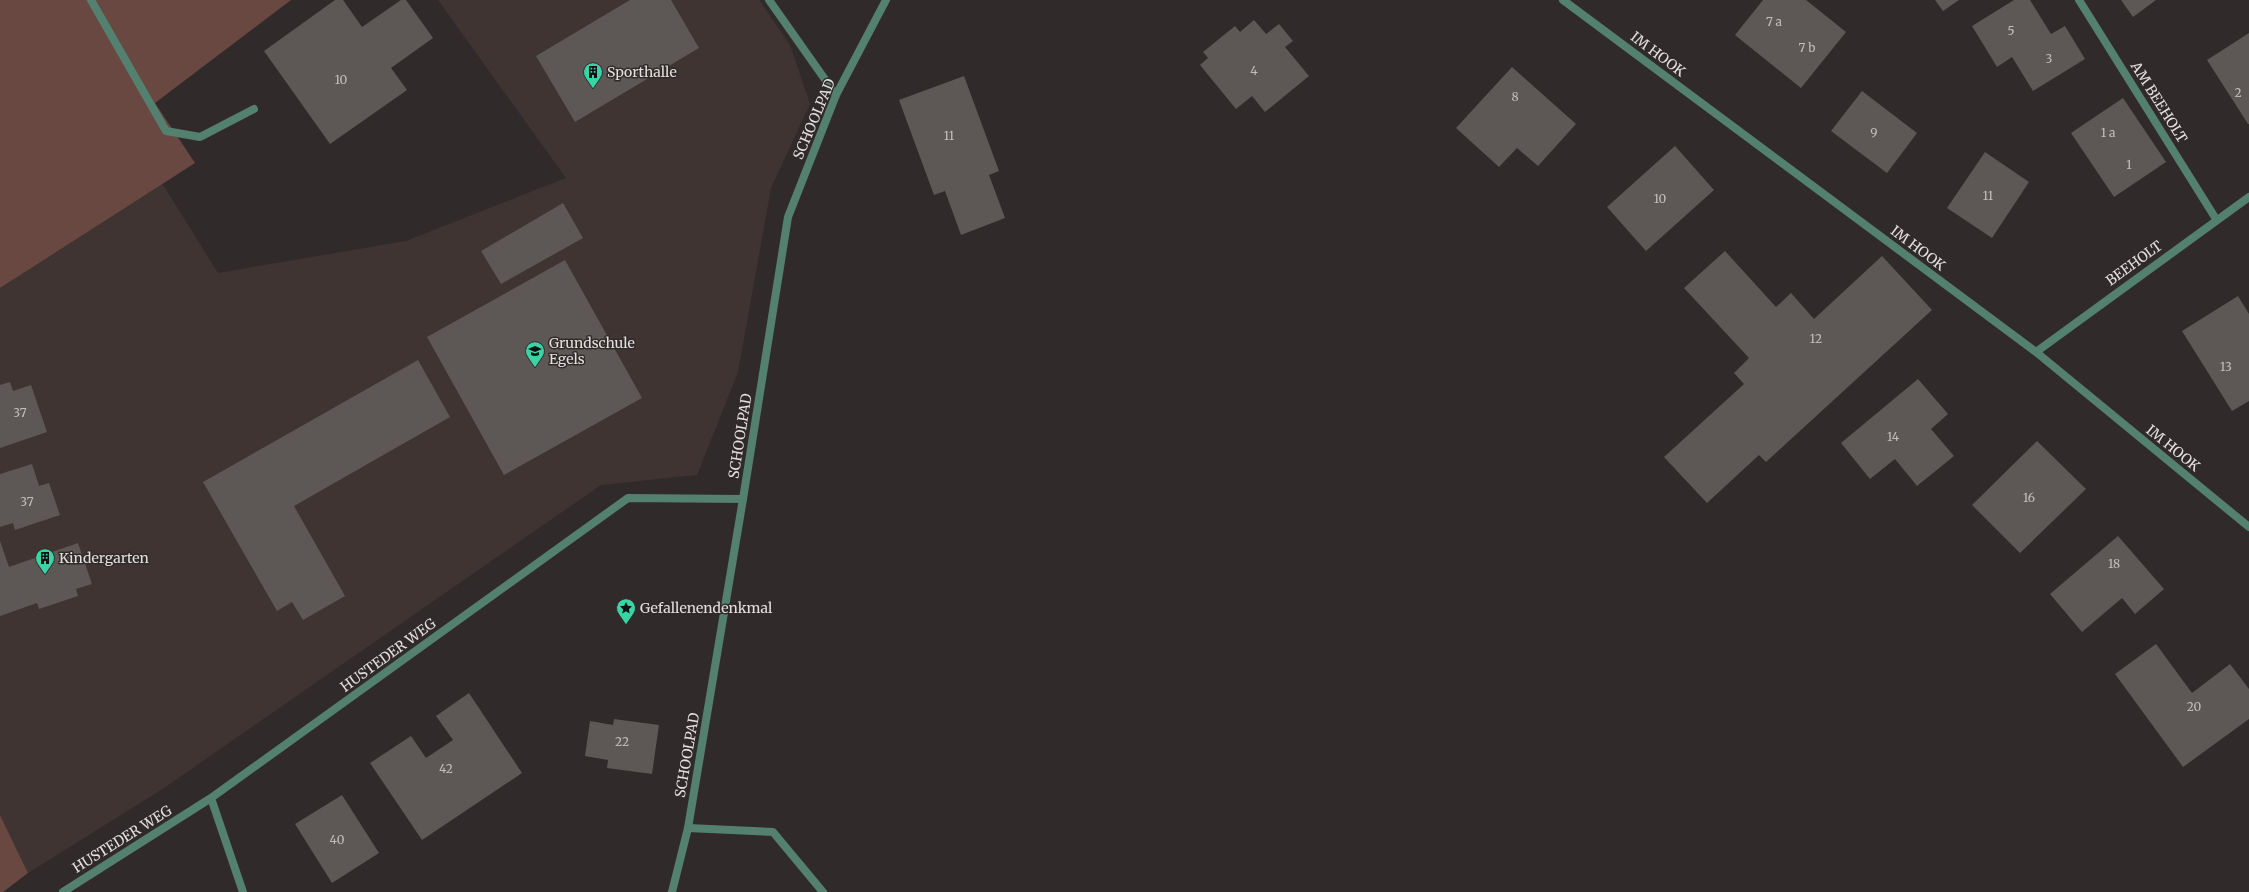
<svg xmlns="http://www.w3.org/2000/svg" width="2249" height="892" font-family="Merriweather,serif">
<rect width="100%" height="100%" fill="#302b2a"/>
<!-- built -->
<path fill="#3f3432" d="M438 0H759L790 45 810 104 771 188 738 372 697 475 601 485 164 788 28 873 0 815V288L162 183 218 273 406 241 566 178Z"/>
<!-- green -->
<path fill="#694841" d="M0 0H291L155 103 195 163 0 288Z
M0 815 28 873 3 892H0Z"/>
<!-- building -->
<path fill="#5d5756" d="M335 0H343L362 27 401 0H406L433 38 391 68 407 90 330 144 264 51Z
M630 0H671L699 48 575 122 536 56Z
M1763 0H1806L1846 32 1801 88 1735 35Z
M1935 0H1959L1943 11Z
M2014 0H2030L2051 34 2065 26 2085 59 2033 91 2012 57 1997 67 1972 26Z
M2121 0H2156L2133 17Z
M1254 20 1266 34 1279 24 1293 41 1285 47 1309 76 1265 112 1252 96 1236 109 1200 65 1208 58 1203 52 1235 26 1240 32Z
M2249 33V124H2248L2207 60Z
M1512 67 1576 124 1538 166 1517 148 1499 167 1456 128Z
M964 76 999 171 989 175 1005 218 961 235 945 191 934 195 899 100Z
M1862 91 1917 133 1887 173 1831 131Z
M2123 98 2166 162 2114 197 2071 133Z
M1675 146 1714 190 1646 251 1607 207Z
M1985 152 2029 182 1992 238 1947 208Z
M563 203 583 238 501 284 481 251Z
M1725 251 1776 307 1791 293 1814 319 1882 256 1932 310 1766 462 1759 455 1707 503 1664 457 1744 384 1734 373 1749 358 1684 288Z
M565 260 642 398 504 475 427 337Z
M2238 296 2249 314V401L2232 411 2182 331Z
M418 360 450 417 294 506 345 596 303 620 292 602 277 611 203 482Z
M1918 379 1948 414 1931 429 1954 456 1917 486 1895 459 1870 479 1841 443Z
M10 382 13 391 31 385 47 432 0 448V385Z
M2037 441 2086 489 2020 553 1972 505Z
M32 464 39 486 49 483 60 515 15 530 13 523 0 527V474Z
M2118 536 2164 589 2135 614 2122 598 2082 632 2050 594Z
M0 541 9 567 78 543 92 584 76 589 78 596 39 609 37 603 0 616Z
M2156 644 2192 693 2230 664 2249 689V719L2183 767 2115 674Z
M469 693 522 773 422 840 370 763 411 736 426 758 453 740 436 716Z
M614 719 659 725 652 774 607 768 608 760 585 756 590 721 613 725Z
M342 795 379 853 332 883 295 824Z"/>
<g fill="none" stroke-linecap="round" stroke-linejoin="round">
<!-- minor -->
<path stroke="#54806f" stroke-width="8" d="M91 0 166 131 200 137 254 109
M769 0 836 95
M1563 0 2036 352 2249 527
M2079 0 2216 219
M2036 352 2249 197
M211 798 243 892
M688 828 773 832 823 892
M63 892 211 798 628 498 743 499"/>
<!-- tertiary -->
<path stroke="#54806f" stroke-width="8" d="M672 892 688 828 743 499 788 217 836 95 886 0"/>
</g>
<!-- icons -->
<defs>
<g id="building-pin" transform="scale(1)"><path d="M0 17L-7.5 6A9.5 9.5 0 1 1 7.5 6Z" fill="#39d4a5" stroke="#302b2a"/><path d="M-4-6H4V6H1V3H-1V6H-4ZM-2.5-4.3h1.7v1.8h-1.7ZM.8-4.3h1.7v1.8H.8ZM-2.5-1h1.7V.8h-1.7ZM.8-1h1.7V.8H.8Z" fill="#111"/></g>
<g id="school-pin" transform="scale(1)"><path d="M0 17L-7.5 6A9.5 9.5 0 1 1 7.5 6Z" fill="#39d4a5" stroke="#302b2a"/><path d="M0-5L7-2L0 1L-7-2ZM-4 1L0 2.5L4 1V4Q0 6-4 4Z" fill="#111"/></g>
<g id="sight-pin" transform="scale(1)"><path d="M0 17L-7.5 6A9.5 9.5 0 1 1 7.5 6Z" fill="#39d4a5" stroke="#302b2a"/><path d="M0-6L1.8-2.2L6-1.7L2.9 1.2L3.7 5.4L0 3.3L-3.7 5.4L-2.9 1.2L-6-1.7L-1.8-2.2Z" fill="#111"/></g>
</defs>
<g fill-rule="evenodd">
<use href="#building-pin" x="593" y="72"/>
<use href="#school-pin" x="535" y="351"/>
<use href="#building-pin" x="45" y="558"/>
<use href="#sight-pin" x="626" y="608"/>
</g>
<g text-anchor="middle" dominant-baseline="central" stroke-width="3" stroke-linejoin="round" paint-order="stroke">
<!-- number labels -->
<g font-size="12" fill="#c2bebd">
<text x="1774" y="21">7 a</text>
<text x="2011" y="30">5</text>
<text x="1807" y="47">7 b</text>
<text x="2049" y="58">3</text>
<text x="1254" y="70">4</text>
<text x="341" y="79">10</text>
<text x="2238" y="92">2</text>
<text x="1515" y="96">8</text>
<text x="1874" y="132">9</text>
<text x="2108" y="132">1 a</text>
<text x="949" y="135">11</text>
<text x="2129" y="164">1</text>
<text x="1988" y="195">11</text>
<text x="1660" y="198">10</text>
<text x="1816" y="338">12</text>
<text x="2226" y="366">13</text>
<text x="20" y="412">37</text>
<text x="1893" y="436">14</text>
<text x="2029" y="497">16</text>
<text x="27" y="501">37</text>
<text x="2114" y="563">18</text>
<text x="2194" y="706">20</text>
<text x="622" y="741">22</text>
<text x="446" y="768">42</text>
<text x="337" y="839">40</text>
</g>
<!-- street labels -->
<g font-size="14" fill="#e3e0df" stroke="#302b2a">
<text transform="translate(1658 54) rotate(37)">IM HOOK</text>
<text transform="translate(2159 102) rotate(58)">AM BEEHOLT</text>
<text transform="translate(814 119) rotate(-67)">SCHOOLPAD</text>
<text transform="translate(1918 248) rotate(37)">IM HOOK</text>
<text transform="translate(2134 263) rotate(-36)">BEEHOLT</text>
<text transform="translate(740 436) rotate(-81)">SCHOOLPAD</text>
<text transform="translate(2173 448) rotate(39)">IM HOOK</text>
<text transform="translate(388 655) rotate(-36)">HUSTEDER WEG</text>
<text transform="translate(687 755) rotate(-80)">SCHOOLPAD</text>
<text transform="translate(122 839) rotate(-32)">HUSTEDER WEG</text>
</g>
<!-- poi labels -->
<g font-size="14" fill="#e3e0df" stroke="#302b2a" text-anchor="start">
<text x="607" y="72">Sporthalle</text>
<text x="549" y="343">Grundschule<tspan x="549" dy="16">Egels</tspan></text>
<text x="59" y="558">Kindergarten</text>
<text x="640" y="608">Gefallenendenkmal</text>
</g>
</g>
</svg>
